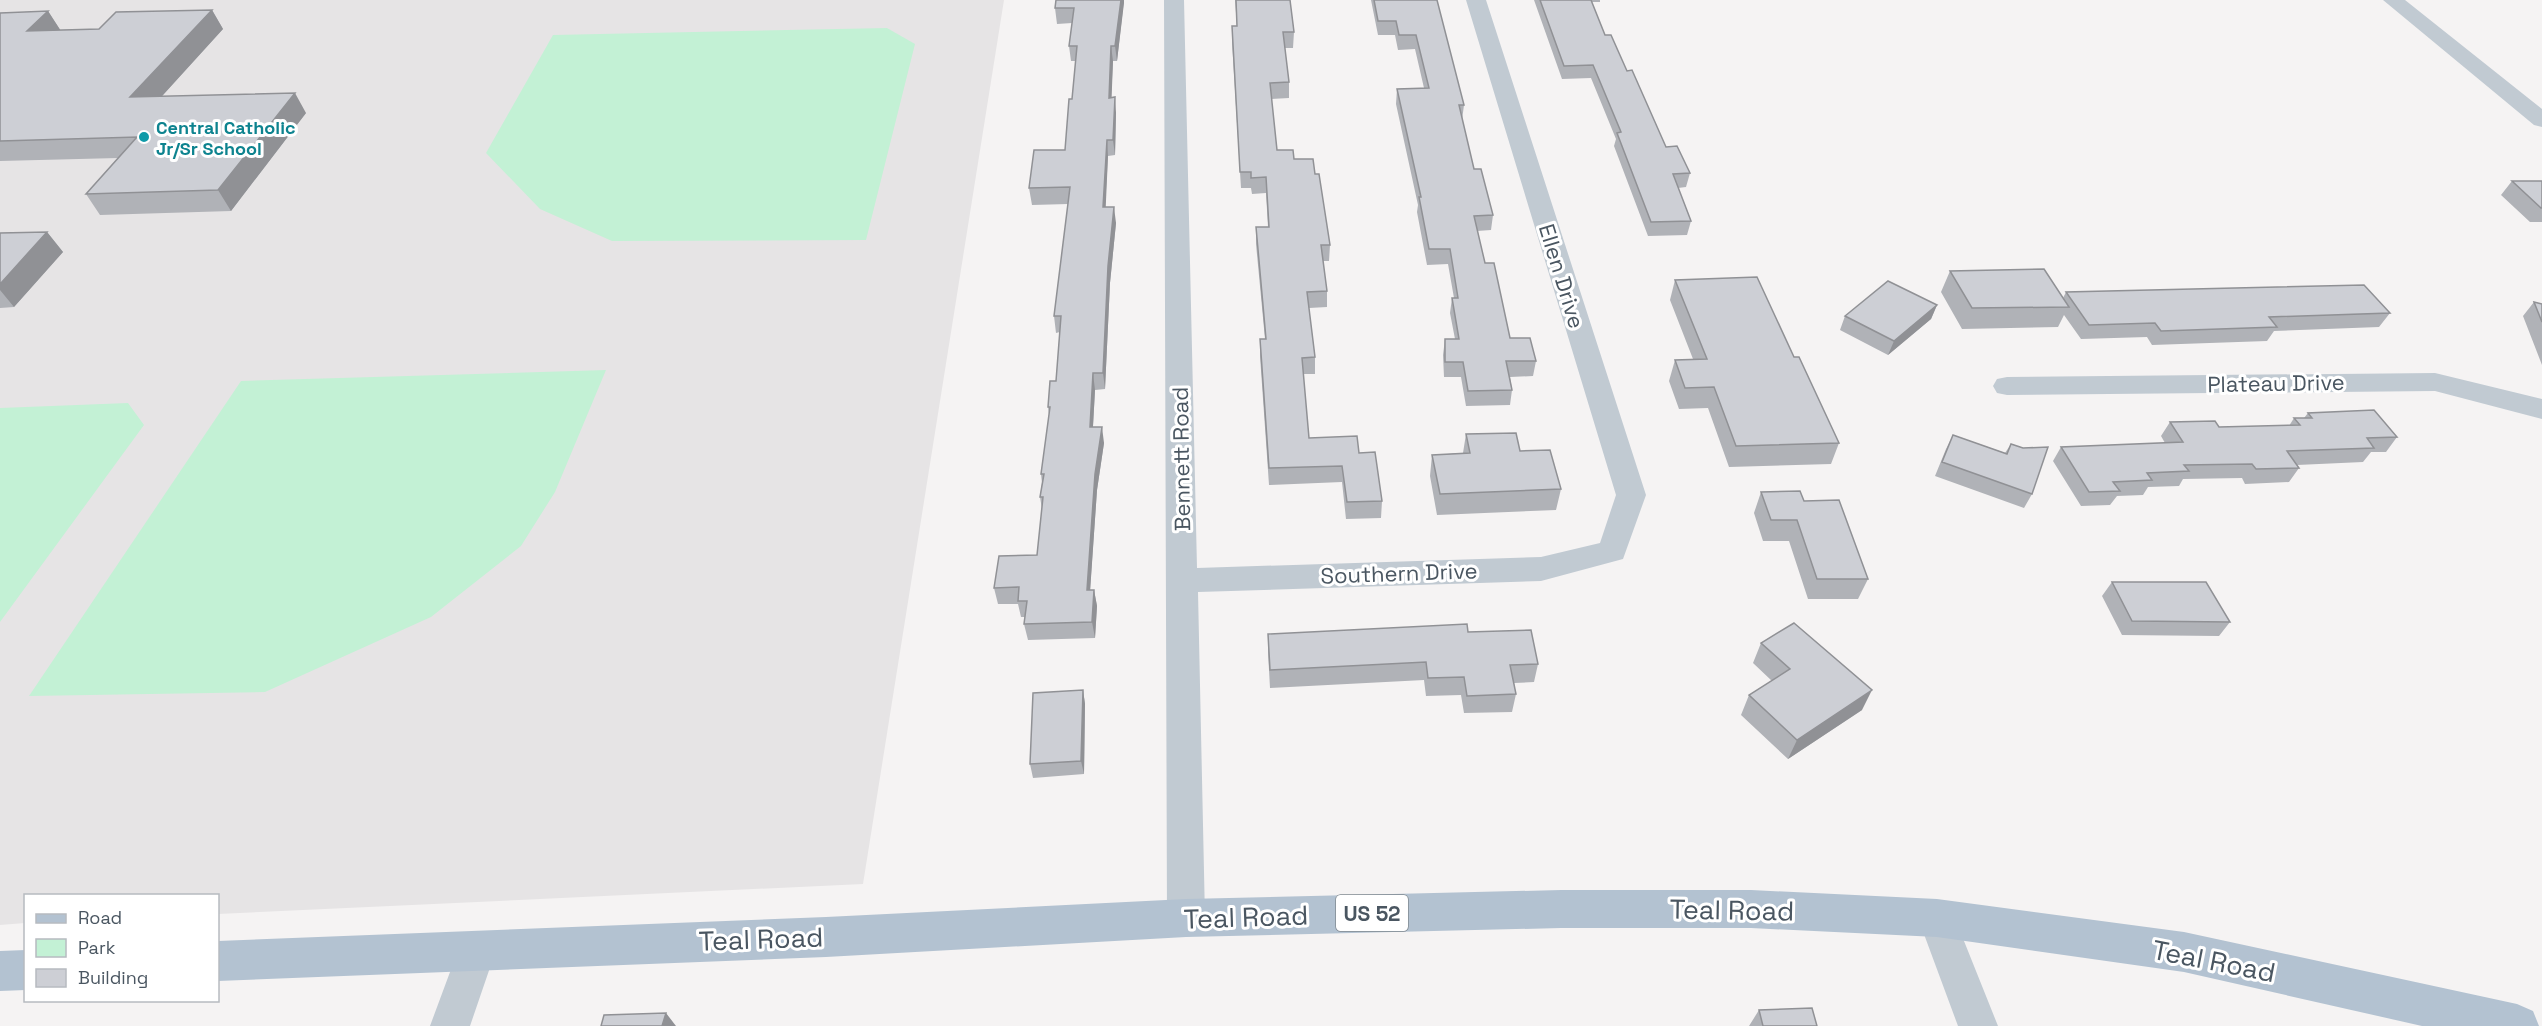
<svg xmlns="http://www.w3.org/2000/svg" width="2542" height="1026" font-family="'Space Grotesk',sans-serif">
<rect width="100%" height="100%" fill="#f5f3f3"/>
<!-- education -->
<path fill="#e6e4e5" d="M0 0H1004L863 884 218 914V896H26L25 923 0 925Z"/>
<!-- green -->
<path fill="#c3f1d5" d="M887 28 915 44 866 240 612 241 540 209 486 153 553 35Z
M606 370 555 492 521 546 431 617 265 692 29 696 241 381Z
M128 403 144 425 0 622V408Z"/>
<g fill="none" stroke-linecap="round" stroke-linejoin="round">
<!-- street -->
<path fill="#c1cad2" fill-rule="evenodd" d="M1164 0H1184L1197 568 1541 557 1600 543 1616 495 1466 0H1486L1646 495 1623 559 1541 581 1198 592 1205 918 1199 930 1186 936 1173 930 1167 918Z
M2383 0H2405L2542 109V127L2534 125Z
M2435 373 2542 399V419L2435 391 2007 395 1997 393 1993 386 1997 379 2007 377Z
M1937 900 1950 906 1998 1026H1958L1918 918 1924 906Z
M477 932 491 937 496 950 470 1026H430L463 937Z"/>
<!-- primary -->
<path fill="#b3c2d1" fill-rule="evenodd" d="M1561 890H1751L1937 899 2184 932 2517 1004 2533 1011 2539 1026H2422L2184 972 1937 937 1751 928H1561L1186 937 826 957 218 981V941L826 917 1186 899Z
M26 950V990L0 991V951Z"/>
</g>
<!-- wall -->
<path fill="#b0b2b7" d="M1056 0H1124L1117 61H1113L1111 98 1116 113 1115 155 1108 156 1105 207 1116 223 1110 283 1105 389 1095 390 1093 427 1104 443 1097 490 1090 590H1094L1097 606 1095 638 1028 640 1024 624 1025 617H1021L1018 604H998L994 588 1037 555 1042 509 1040 497 1042 483 1041 474 1049 415 1048 407 1056 381 1060 332 1056 333 1054 316 1068 204 1032 205 1029 188 1065 150 1072 99 1076 61H1071L1069 46 1072 23 1057 24 1055 8Z
M1235 0H1290L1294 32 1293 48H1285L1289 82V98L1271 99 1277 150 1294 159 1315 174 1330 245 1329 261H1323L1327 291V307L1309 308 1315 357V374H1303L1309 438 1359 453 1382 501 1381 518 1346 519 1342 482 1269 485 1260 356V339H1265L1256 244V227H1268L1266 193 1252 194 1251 188H1241L1232 42V26H1237Z
M1371 0H1436L1464 105 1462 120 1474 169 1493 215 1491 230 1477 231 1485 263 1510 338 1536 361 1533 376 1510 377 1512 390 1510 405 1466 406 1461 377H1444L1443 355 1445 339H1455L1450 313 1452 298H1454L1448 264 1427 265 1417 212 1418 205 1396 104 1397 89 1424 88 1415 49 1398 50 1395 35H1378Z
M1534 0H1600V2H1591L1605 35 1627 71 1666 147 1690 173 1686 187 1678 188 1691 221 1687 235 1648 236 1614 146 1616 139 1591 78 1562 79Z
M212 10 223 29 162 96 306 113 231 211 100 215 86 194 118 158 0 161V13L48 11 60 30 99 29Z
M2512 181H2542V222H2530L2501 195Z
M47 232 63 252 14 307 0 308V233Z
M1950 271 2063 298 2066 292 2390 313 2379 327 2274 331 2267 341 2152 345 2147 337 2081 339 2064 315 2058 327 1962 329 1941 292Z
M1675 280 1794 357 1839 443 1831 464 1729 467 1708 408 1679 409 1669 381 1675 360 1693 359 1670 300Z
M2534 302 2542 304V365L2523 316Z
M1937 305 1931 319 1888 355 1840 330 1845 316Z
M2308 413 2397 437 2386 452H2371L2363 462 2297 465 2299 468 2289 482 2245 484 2242 478 2183 479 2179 486 2148 487 2143 495 2117 496 2110 505 2081 506 2053 461 2061 447 2165 443 2161 436 2170 422 2219 427 2289 426 2294 418H2304Z
M1466 434 1520 451 1561 489 1556 510 1437 515 1430 476 1432 455 1463 453Z
M1953 435 2005 453 2011 444 2032 494 2024 508 1935 476 1946 449Z
M1761 492 1804 501 1868 579 1858 599H1808L1789 541H1763L1754 513Z
M2112 582 2230 622 2219 636 2122 635 2102 596Z
M1468 632 1538 664 1534 682 1514 683 1516 694 1512 712 1464 713 1461 695 1426 696 1424 680 1270 688 1268 652V634Z
M1761 643 1862 710 1788 759 1741 715 1749 695 1772 681 1753 663Z
M1083 690 1085 704 1084 774 1033 778 1030 764Z
M1759 1010 1817 1026H1749Z"/>
<!-- shaded-wall -->
<path fill="#909195" d="M1121 0H1124V3L1117 61 1115 46Z
M212 10 223 29 143 117 130 97Z
M48 11 61 31H27Z
M1111 46 1113 61 1111 113 1109 98Z
M295 93 306 113 231 211 218 190Z
M1115 97 1116 113 1115 155 1113 140Z
M1107 140 1108 156 1105 223 1103 207Z
M1114 207 1116 223 1110 283 1105 389 1103 373 1108 266Z
M47 232 63 252 14 307 0 290V284Z
M1937 305 1931 319 1888 355 1894 341Z
M1093 373 1095 390 1092 443 1090 427Z
M1102 427 1104 443 1097 490 1089 607 1087 590 1095 474Z
M1094 590 1097 606 1095 638 1092 622Z
M1083 690 1085 704 1084 774 1081 761Z
M1872 690 1862 710 1788 759 1797 740Z
M666 1013 676 1026H662Z"/>
<!-- building -->
<path fill="#cdcfd5" stroke="#909195" stroke-width="1.5" d="M1056 0H1121L1115 46H1111L1109 98 1115 97 1113 140H1107L1103 207H1114L1108 266 1103 373H1093L1090 427H1102L1095 474 1087 590H1094L1092 622 1024 624 1027 601H1018L1019 587 994 588 999 556 1037 555 1043 497H1040L1044 474H1041L1050 407H1048L1050 381H1056L1061 316H1054L1070 187 1029 188 1034 150H1065L1069 99H1072L1077 46H1069L1074 8H1055Z
M1236 0H1290L1294 32H1283L1289 82 1270 83 1277 150H1293L1294 159H1313L1315 174H1319L1330 245H1321L1327 291 1307 292 1315 357 1302 358 1309 438 1357 436 1359 453 1375 452 1382 501 1347 502 1342 466 1269 468 1260 339H1266L1256 227H1269L1266 177 1251 178V172H1240L1232 26H1237Z
M1374 0H1437L1464 105H1459L1474 169H1481L1493 215 1474 216 1485 263H1494L1510 338H1530L1536 361H1506L1512 390 1468 391 1463 362H1445V339H1459L1452 298H1458L1450 249H1429L1419 197H1421L1397 89 1429 88 1416 35H1399L1396 21H1378Z
M1540 0H1591L1605 35H1611L1627 71 1632 70 1666 147 1677 146 1690 173 1673 174 1691 221 1651 222 1617 133 1621 132 1593 65 1564 66Z
M212 10 130 97 295 93 218 190 86 194 137 137 0 141V13L48 11 27 31 99 29 116 12Z
M2512 181H2542V208H2541Z
M47 232 0 284V233Z
M2044 269 2069 307 1972 308 1950 271Z
M1757 277 1794 357H1799L1839 443 1736 446 1714 387 1685 388 1675 360 1707 359 1675 280Z
M1888 281 1937 305 1894 341 1845 316Z
M2364 285 2390 313 2269 317 2277 327 2161 331 2155 323 2089 325 2066 292Z
M2534 302 2542 304V322Z
M2374 410 2397 437 2367 438 2374 448 2287 451 2299 468 2256 469 2252 464 2184 465 2189 471 2147 473 2152 480 2113 482 2120 491 2089 492 2061 447 2183 442 2170 422 2215 421 2219 427 2300 425 2294 418H2312L2308 413Z
M1516 433 1520 451 1550 450 1561 489 1440 494 1432 455 1470 453 1466 434Z
M1953 435 2007 454 2011 444 2023 448 2048 447 2032 494 1942 462Z
M1800 491 1804 501 1839 500 1868 579H1817L1797 520H1771L1761 492Z
M2112 582H2206L2230 622 2132 621Z
M1794 623 1872 690 1797 740 1749 695 1790 669 1761 643Z
M1467 624 1468 632 1531 630 1538 664 1510 665 1516 694 1467 696 1464 677 1428 678 1426 662 1270 670 1268 634Z
M1083 690 1081 761 1030 764 1033 693Z
M1812 1008 1817 1026H1763L1759 1010Z
M666 1013 662 1026H601L604 1015Z"/>
<!-- markers -->
<circle fill="#0f9aa8" stroke="#fff" stroke-width="2" cx="144" cy="137" r="6"/>
<g text-anchor="middle" dominant-baseline="central" stroke-width="6" stroke-linejoin="round" paint-order="stroke">
<!-- far-culture labels -->
<g font-size="18" font-weight="bold" fill="#0d838f" stroke="#fff" text-anchor="start">
<text x="156" y="127">Central Catholic<tspan x="156" dy="21">Jr/Sr School</tspan></text>
</g>
<!-- shield labels -->
<rect fill="#fff" stroke="#808990" stroke-width="1.5" x="1336" y="895" width="72" height="36" rx="4.5"/>
<g font-size="21" font-weight="bold" fill="#4a5661">
<text x="1372" y="913">US 52</text>
</g>
<!-- street labels -->
<g font-size="22" fill="#4a5661" stroke="#fff">
<text transform="translate(1562 276) rotate(73)">Ellen Drive</text>
<text transform="translate(2276 383) rotate(-1)">Plateau Drive</text>
<text transform="translate(1181 459) rotate(-91)">Bennett Road</text>
<text transform="translate(1399 573) rotate(-2)">Southern Drive</text>
</g>
<!-- near-street labels -->
<g font-size="27" fill="#4a5661" stroke="#fff">
<text transform="translate(1732 910) rotate(1)">Teal Road</text>
<text transform="translate(1246 917) rotate(-2)">Teal Road</text>
<text transform="translate(761 939) rotate(-2)">Teal Road</text>
<text transform="translate(2214 961) rotate(11)">Teal Road</text>
</g>
</g>
<!-- legend -->
<rect x="24" y="894" width="195" height="108" fill="#ffffff" stroke="#b7bbc0" stroke-width="1.5"/>
<rect x="36" y="914" width="30" height="9" fill="#b3c2d1" stroke="#b7bbc0" stroke-width="1.5"/>
<text x="78" y="924" font-size="18" fill="#4a5661">Road</text>
<rect x="36" y="939" width="30" height="18" fill="#c3f1d5" stroke="#b7bbc0" stroke-width="1.5"/>
<text x="78" y="954" font-size="18" fill="#4a5661">Park</text>
<rect x="36" y="969" width="30" height="18" fill="#cdcfd5" stroke="#b7bbc0" stroke-width="1.5"/>
<text x="78" y="984" font-size="18" fill="#4a5661">Building</text>
</svg>
